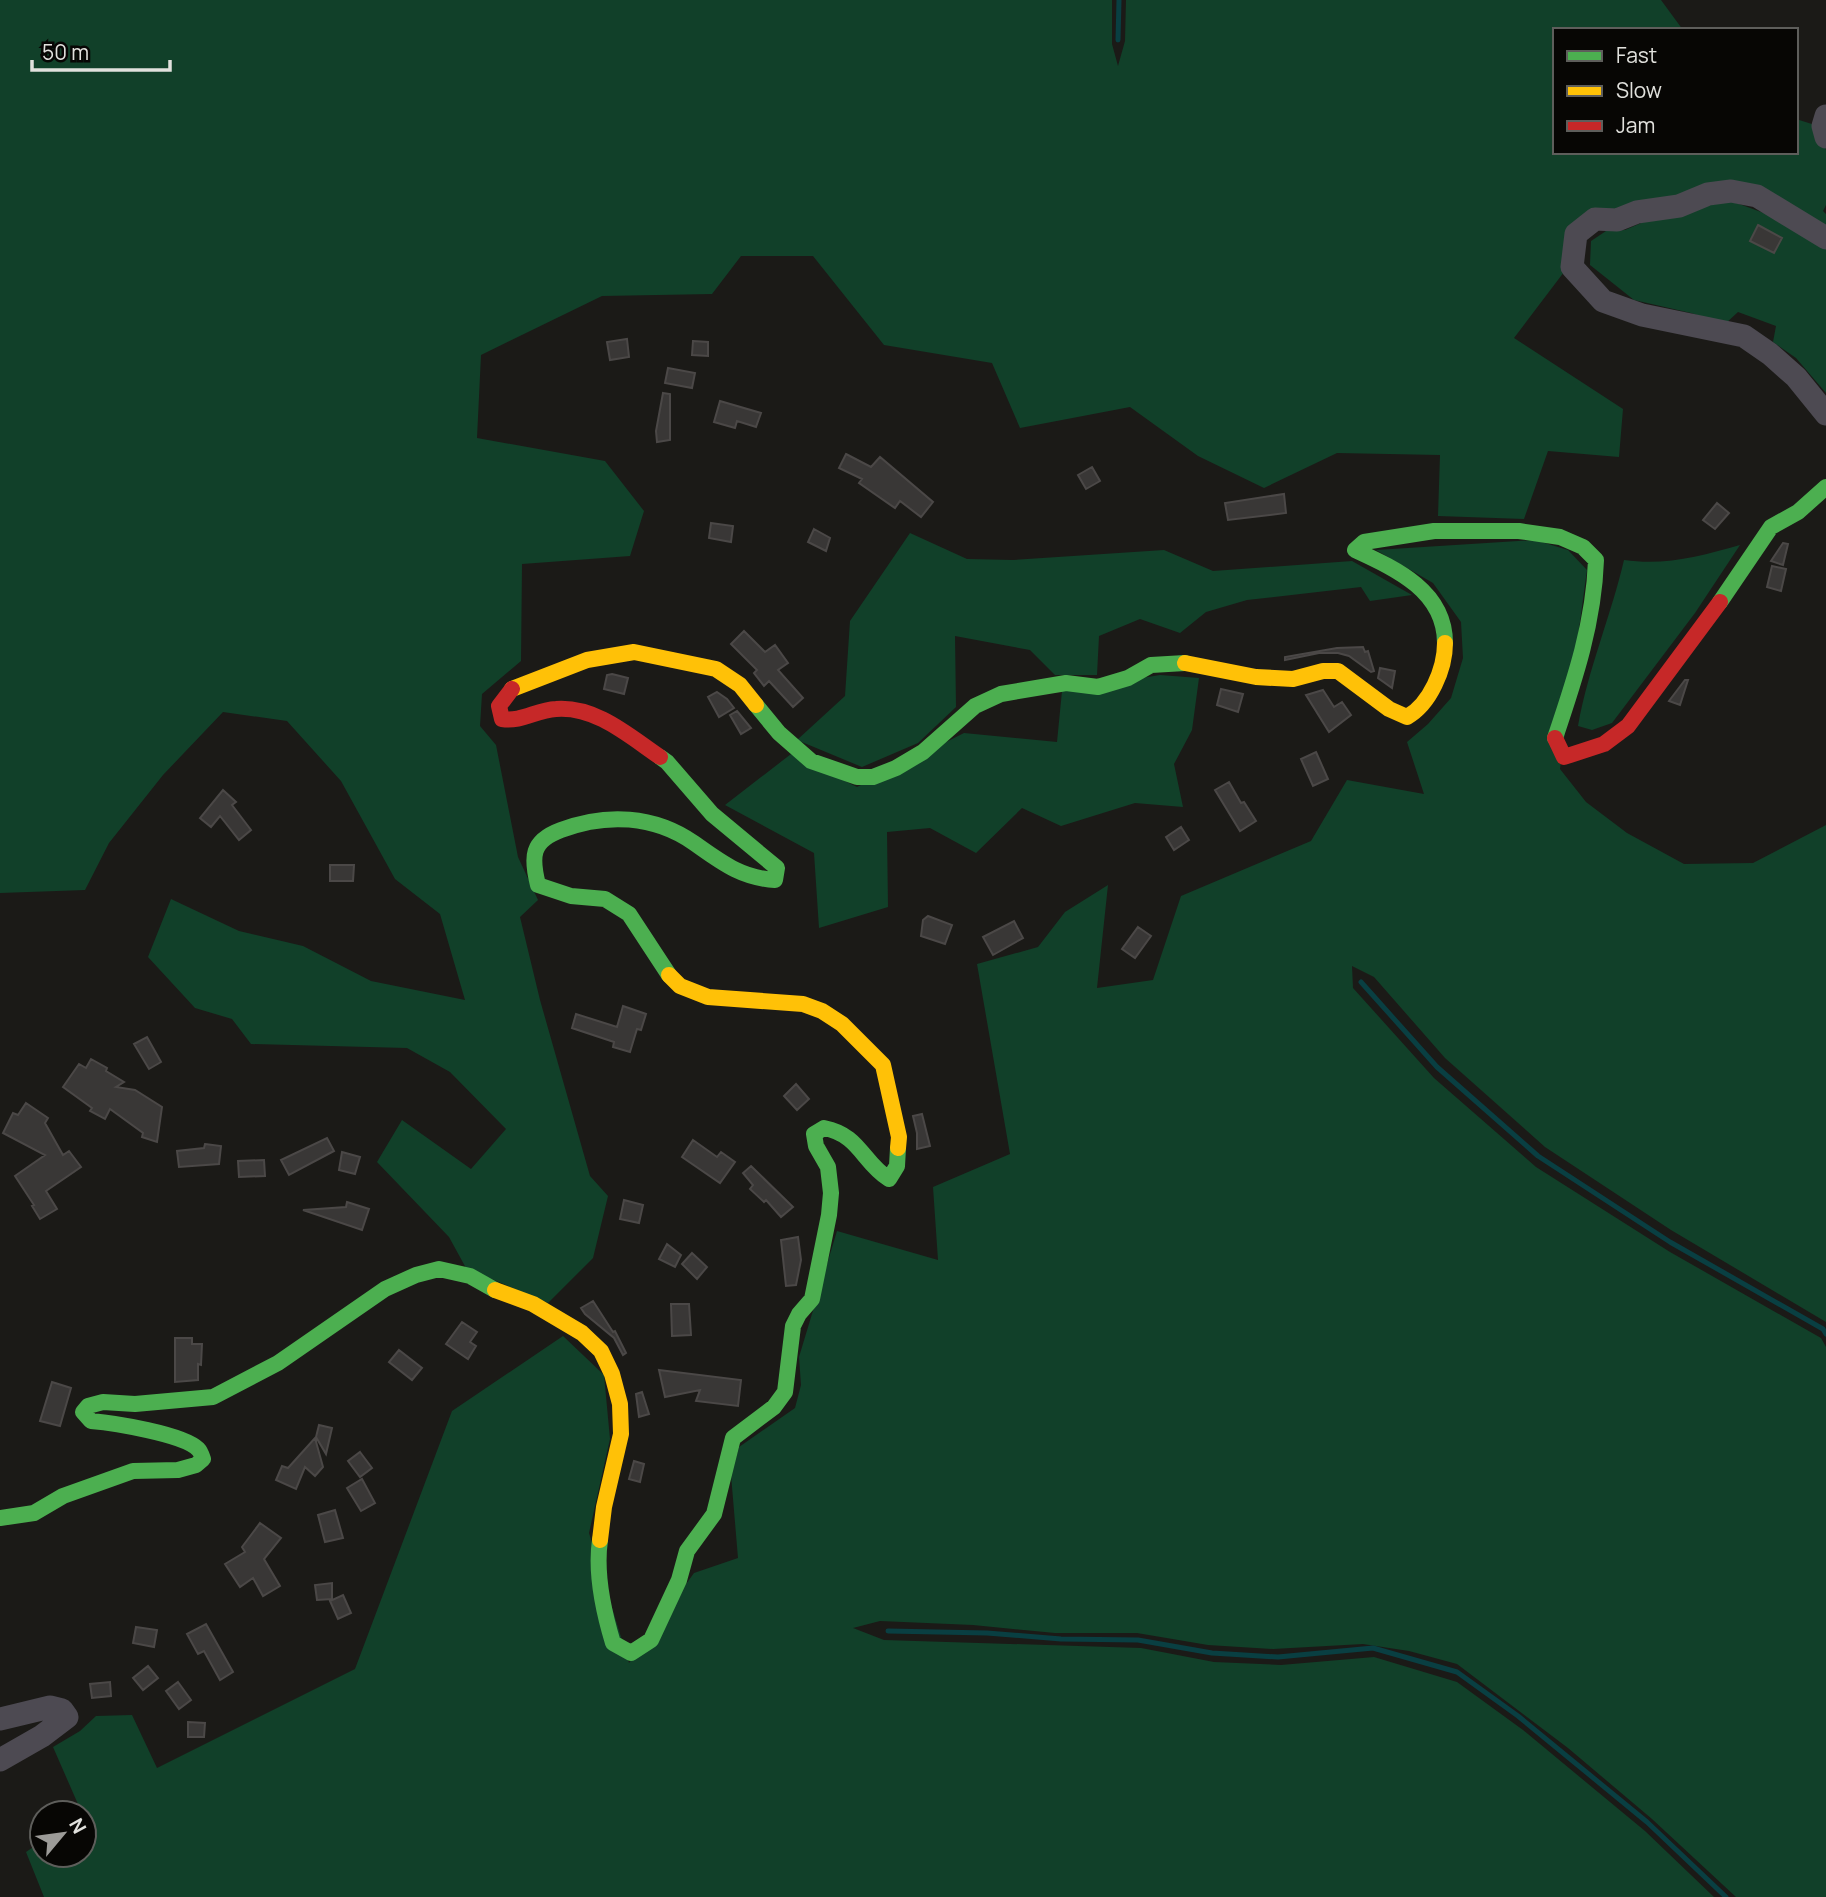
<svg xmlns="http://www.w3.org/2000/svg" width="1826" height="1897" font-family="Manrope,sans-serif">
<rect width="100%" height="100%" fill="#1b1a17"/>
<!-- green -->
<path fill="#114029" d="M0 0H1112V44L1118 66 1125 41 1126 0H1661L1683 30H1555V152H1796V119L1815 125 1826 150V205L1823 211 1826 214V231L1778 199 1670 201 1590 213 1564 272 1514 338 1623 409 1619 457 1548 451 1524 519 1438 516 1440 455 1337 453 1264 488 1198 456 1130 407 1020 428 992 363 884 345 813 256H741L712 294 602 296 481 355 477 438 605 461 644 511 630 556 522 564 521 661 482 694 480 726 496 745 518 857 538 900 520 917 540 1000 590 1176 608 1196 593 1258 548 1303 466 1268 449 1237 377 1162 402 1120 471 1169 506 1129 450 1072 407 1048 251 1044 232 1019 195 1008 148 957 171 899 239 931 303 946 371 981 465 1000 440 914 395 879 341 781 287 721 223 712 163 775 109 843 85 890 0 893Z
M1731 201 1772 216 1826 249V393L1796 358 1773 342 1776 326 1738 312 1725 324 1691 313 1634 300 1590 265 1591 241 1606 231 1625 230 1646 221 1689 209Z
M910 533 967 559 1013 560 1164 550 1213 571 1352 561 1412 595 1370 601 1361 587 1247 600 1206 612 1180 633 1140 619 1099 636 1097 675H1055L1030 650 955 636 956 707 918 743 862 767 797 740 845 696 850 621Z
M1535 540 1568 550 1587 570 1560 769 1586 802 1627 833 1684 864 1753 863 1826 825V1322L1671 1230 1545 1147 1445 1058 1374 977 1352 966 1353 988 1434 1078 1536 1167 1670 1252 1821 1338 1826 1347V1897H1736L1652 1819 1568 1748 1457 1664 1409 1651 1363 1644 1273 1649 1208 1645 1137 1633H1055L973 1625 880 1621 853 1628 884 1640 1141 1648 1214 1662 1281 1665 1374 1657 1457 1682 1523 1730 1645 1831 1714 1897H44L26 1852 42 1841V1855H84V1813H79L81 1811 53 1747 80 1731 96 1716 132 1715 157 1768 355 1669 452 1411 563 1336 604 1375 610 1439 589 1533 629 1663 694 1573 738 1558 731 1475 739 1447 795 1408 801 1385 799 1357 837 1231 938 1260 933 1187 1010 1154 977 964 1038 947 1065 912 1108 885 1097 988 1153 980 1181 896 1311 841 1347 780 1424 794 1407 742 1428 724 1451 698 1463 658 1461 622 1433 583 1376 550Z
M1740 545 1695 613 1612 723 1592 730 1578 726C1588 669 1611 616 1624 560 1665 566 1701 556 1740 545Z
M1160 675 1199 678 1192 730 1174 764 1183 807 1135 803 1061 826 1022 808 976 853 930 828 887 832 888 907 819 928 814 853 725 805 791 754 857 787 964 733 1057 742 1062 691Z"/>
<g fill="none" stroke-linecap="round" stroke-linejoin="round">
<!-- stream -->
<path stroke="#093f42" stroke-width="5" d="M1118 40 1119 0
M1361 982 1437 1067 1538 1156 1670 1242 1823 1329 1826 1334
M888 1631 987 1633 1061 1639 1138 1640 1212 1653 1278 1657 1373 1648 1457 1672 1518 1716 1647 1822 1726 1897"/>
</g>
<!-- building -->
<path fill="#393736" stroke="#4b4847" stroke-width="2" d="M1758 225 1782 238 1774 253 1750 241Z
M627 339 629 357 610 360 607 342Z
M693 341 708 342V356L692 355Z
M668 368 695 373 692 388 665 383Z
M663 393 670 394V440L657 442 656 431Z
M720 401 761 413 756 427 737 421 735 428 714 422Z
M846 454 871 467 880 457 933 502 921 517 900 501 895 508 859 483 862 479 839 468Z
M1092 467 1100 481 1086 489 1078 475Z
M1284 494 1286 513 1228 520 1225 503Z
M1717 503 1729 513 1715 529 1703 520Z
M711 523 733 526 731 542 709 538Z
M814 529 830 538 826 551 808 542Z
M1783 543 1788 544 1783 565 1771 561Z
M1772 566 1786 569 1781 591 1767 587Z
M744 631 765 652 775 645 788 663 778 670 803 698 793 707 769 681 764 686 754 673 757 670 731 644Z
M1363 647 1365 652 1368 651 1374 671 1371 672 1349 656 1338 653H1319L1285 660V657L1337 648Z
M1380 668 1395 671 1392 688 1378 678Z
M612 674 628 678 624 694 604 689 607 675Z
M1685 680H1688L1680 705 1669 701Z
M1221 689 1243 694 1238 712 1217 705Z
M1323 690 1334 707 1342 702 1351 715 1329 732 1306 695Z
M717 692 727 699 734 708 719 717 708 697Z
M737 711 751 728 741 734 730 715Z
M1316 752 1328 779 1313 786 1301 759Z
M1229 782 1241 803 1244 802 1256 821 1240 831 1215 790Z
M223 790 236 802 232 805 251 830 239 840 220 816 211 827 200 818Z
M1181 827 1189 840 1174 850 1166 837Z
M330 865H354L353 881H330Z
M928 916 952 925 945 944 921 936 923 920Z
M1014 921 1023 938 993 955 983 937Z
M1138 927 1151 936 1135 958 1122 949Z
M623 1006 646 1014 641 1030 637 1029 630 1052 613 1047 614 1042 572 1028 576 1014 617 1027Z
M147 1037 161 1062 149 1069 134 1044Z
M91 1059 107 1068 106 1071 124 1082 116 1087 135 1090 162 1107 157 1142 142 1137 143 1133 110 1109 105 1119 90 1111 92 1108 63 1087 79 1064 86 1068Z
M796 1084 809 1099 797 1110 784 1096Z
M26 1103 48 1118 45 1123 63 1155 69 1151 81 1167 46 1191 57 1209 40 1219 32 1206 34 1205 15 1176 45 1155 3 1133 13 1113 18 1115Z
M922 1114 930 1146 917 1149V1133L913 1116Z
M327 1138 334 1151 289 1175 281 1160Z
M693 1140 717 1157 721 1152 735 1162 720 1183 682 1157Z
M205 1144 221 1146 219 1164 179 1167 177 1151 204 1148Z
M342 1152 360 1157 355 1174 339 1170Z
M264 1160 265 1176 239 1177 238 1161Z
M751 1166 793 1207 781 1217 766 1200 764 1202 750 1189 753 1185 743 1173Z
M624 1200 643 1205 639 1223 620 1219Z
M347 1202 369 1209 362 1230 303 1210 346 1207Z
M798 1237 801 1260 796 1285 786 1286 781 1240Z
M667 1244 681 1255 675 1267 659 1259Z
M692 1253 707 1267 697 1279 682 1264Z
M593 1301 613 1332 615 1331 626 1353 623 1355 614 1338 585 1314 581 1308Z
M671 1304H689L691 1335 672 1336Z
M462 1322 477 1332 470 1342 476 1346 468 1359 446 1344Z
M175 1338H192V1344H202L201 1365 198 1364V1380L175 1382Z
M399 1350 422 1368 412 1380 389 1362Z
M659 1370 741 1380 738 1406 696 1401 700 1390 665 1397Z
M52 1382 71 1388 60 1426 40 1421Z
M642 1392 649 1414 639 1417 636 1394Z
M319 1425 332 1428 326 1454 316 1437Z
M315 1438 323 1467 315 1476 305 1467 296 1489 276 1480 282 1466 288 1468Z
M360 1452 372 1468 360 1477 348 1461Z
M634 1461 644 1464 640 1482 629 1479Z
M362 1479 375 1503 361 1511 347 1488Z
M335 1510 343 1538 325 1542 318 1515Z
M260 1523 281 1538 264 1559 280 1586 263 1596 253 1578 240 1587 225 1564 245 1552 242 1547Z
M332 1583V1599L317 1600 315 1585Z
M343 1595 351 1613 338 1619 330 1601Z
M206 1624 233 1672 220 1680 204 1651 198 1654 187 1634Z
M136 1627 157 1630 154 1647 133 1643Z
M148 1666 158 1678 143 1690 133 1678Z
M110 1682 111 1696 92 1698 90 1684Z
M178 1682 191 1700 179 1709 166 1691Z
M188 1722 205 1723 204 1737H188Z"/>
<g fill="none" stroke-linecap="round" stroke-linejoin="round">
<!-- street -->
<path stroke="#4d4a52" stroke-width="23" d="M1826 116 1823 126 1826 137
M1826 238 1757 196 1731 191 1708 194 1679 206 1637 212 1617 220 1595 219 1576 234 1572 267 1603 301 1642 315 1744 336 1770 354 1796 377 1826 414
M0 1719 50 1707 62 1710 67 1717 42 1736 0 1760"/>
<!-- fast -->
<path stroke="#4caf50" stroke-width="16" d="M1720 602 1771 527 1798 512 1826 487
M1445 643C1445 591 1396 569 1355 550L1364 542 1434 531H1519L1560 537 1583 547 1596 560C1594 622 1575 679 1555 738
M756 705 779 733 811 761 857 777H873L896 768 923 752 975 706 1001 694 1066 683 1098 687 1128 678 1151 665 1185 663
M660 757 667 762 712 814 777 868 775 880C741 878 721 862 694 843 654 815 606 813 561 830 531 841 531 857 538 885L571 896 605 899 629 914 669 975
M0 1518 34 1513 63 1496 133 1471 178 1470 196 1465 203 1459C202 1456 200 1451 198 1449 183 1434 114 1423 91 1421L83 1412 88 1406 103 1402 135 1404 213 1397 278 1363 385 1289 416 1275 439 1269 470 1276 495 1290
M600 1540C595 1574 603 1610 613 1643L631 1653 651 1640 679 1580 687 1551 714 1514 733 1438 774 1407 785 1392 793 1326 799 1314 812 1299 829 1215 831 1193 828 1167 816 1146 814 1134 824 1128C860 1135 862 1162 889 1179L897 1166 898 1148"/>
<!-- slow -->
<path stroke="#ffc107" stroke-width="16" d="M1185 663 1256 677 1293 679 1323 671H1338L1389 709 1407 717C1430 704 1445 669 1445 643
M512 689 587 660 634 652 716 669 740 685 756 705
M669 975 680 986 708 997 803 1004 822 1011 842 1024 883 1065 899 1137 898 1148
M495 1290 533 1304 582 1333 601 1351 612 1374 620 1404 621 1434 604 1507 600 1540"/>
<!-- jam -->
<path stroke="#c62828" stroke-width="16" d="M512 689 499 706 502 719C522 722 536 710 556 709 596 706 629 736 660 757
M1555 738 1564 757 1604 744 1628 726 1720 602"/>
</g>
<!-- legend -->
<rect x="1553" y="28" width="245" height="126" fill="#070604" stroke="#5e5e5b" stroke-width="2"/>
<rect x="1567" y="51" width="35" height="10" fill="#4caf50" stroke="#5e5e5b" stroke-width="2"/>
<text x="1616" y="63" font-size="21" fill="#e1e1dd">Fast</text>
<rect x="1567" y="86" width="35" height="10" fill="#ffc107" stroke="#5e5e5b" stroke-width="2"/>
<text x="1616" y="98" font-size="21" fill="#e1e1dd">Slow</text>
<rect x="1567" y="121" width="35" height="10" fill="#c62828" stroke="#5e5e5b" stroke-width="2"/>
<text x="1616" y="133" font-size="21" fill="#e1e1dd">Jam</text>
<!-- north arrow -->
<g transform="translate(63 1834) rotate(61)"><circle r="33" fill="#070604" stroke="#5e5e5b" stroke-width="2"/>
<path d="M0-5L12 26L0 18L-12 26Z" fill="#9c9b98"/>
<text y="-10" font-size="19" font-weight="bold" text-anchor="middle" fill="#e1e1dd">N</text>
</g>
<!-- scale -->
<path d="M32 60v10h138v-10" fill="none" stroke="#e1e1dd" stroke-width="3.5"/>
<text x="42" y="60" font-size="21" fill="#e1e1dd" stroke="#070604" stroke-width="5" paint-order="stroke">50 m</text>
</svg>
